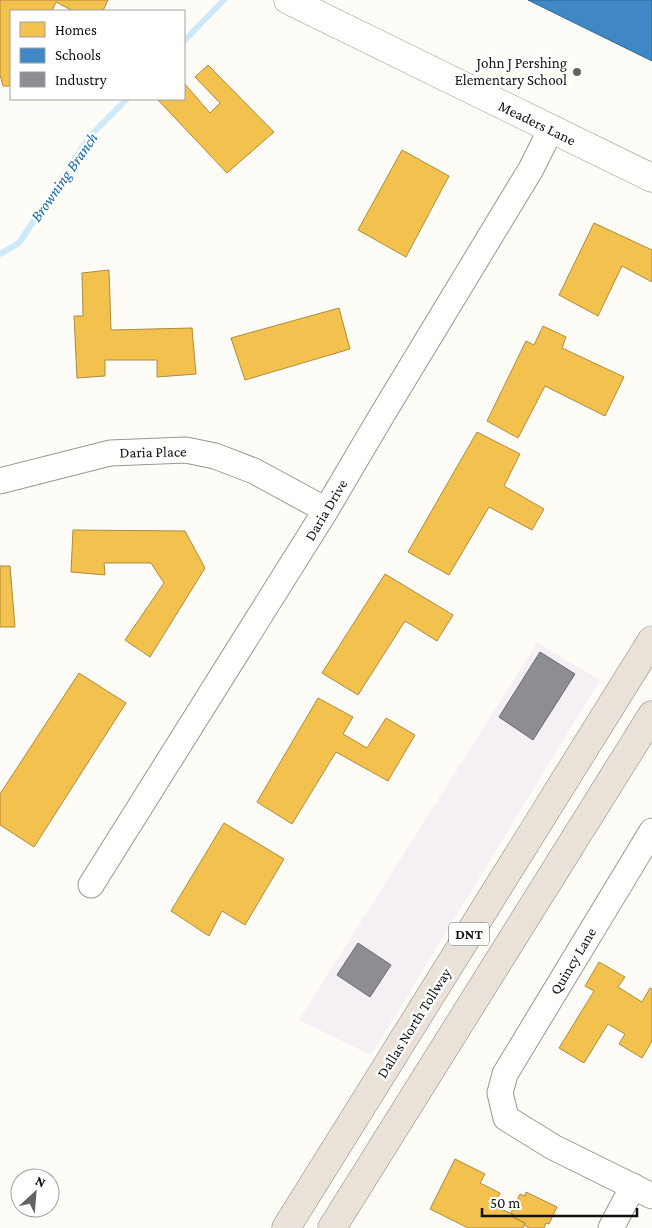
<svg xmlns="http://www.w3.org/2000/svg" width="652" height="1228" font-family="'Crimson Pro',serif">
<rect width="100%" height="100%" fill="#fdfcf7"/>
<!-- industrial -->
<path fill="#f5f0f3" d="M537 643 600 680 371 1055 299 1020Z"/>
<!-- homes -->
<path fill="#f2c14e" stroke="#ae8c3c" d="M0 0H108L103 11H73L56 2 52 11H11V86H3L0 75Z
M208 65 274 132 227 173 157 99H184V83L210 113 220 103 195 77Z
M402 150 449 176 406 257 358 230Z
M594 223 652 250V282L622 266 598 316 559 295Z
M109 270 111 330 192 328 196 374 157 377V360H105V376L77 378 74 316H83L82 273Z
M339 308 350 349 245 380 231 338Z
M543 326 566 337 562 348 624 377 605 416 545 386 518 438 487 421 526 341 534 345Z
M477 432 520 454 504 486 544 509 532 530 489 507 449 575 408 552Z
M73 530 185 531 205 568 150 657 125 640 164 583 151 563H104L105 575 71 572Z
M0 566H10L15 627H0Z
M385 574 453 615 437 641 405 621 358 695 322 673Z
M79 673 126 703 34 847 0 825V794Z
M318 698 353 717 343 734 367 748 386 718 415 735 388 781 336 752 292 824 257 802Z
M224 823 284 859 245 925 222 911 209 936 171 911Z
M599 962 625 977 618 987 642 1002 650 988 652 989V1041L642 1058 619 1044 625 1034 608 1024 584 1063 559 1048 594 991 585 986Z
M455 1159 485 1174 480 1183 500 1193 495 1202 500 1206 499 1208 514 1215 513 1217 525 1223 523 1228H468L430 1209Z
M526 1192 557 1207 549 1224 546 1223 544 1228H529L524 1225 525 1223 513 1217 514 1215 511 1213 520 1194 525 1196Z"/>
<!-- schools -->
<path fill="#3f88c5" stroke="#31648f" d="M528 0H652V61Z"/>
<!-- industry -->
<path fill="#8d8d92" stroke="#68686b" d="M540 652 575 674 533 740 499 717Z
M358 943 391 965 370 997 337 975Z"/>
<g fill="none" stroke-linecap="round" stroke-linejoin="round">
<!-- stream -->
<path stroke="#cde8f7" stroke-width="6" d="M184 41 224 0
M0 254 19 243 90 136 127 99"/>
<!-- minor casing -->
<g stroke="#979795" stroke-width="27">
<path id="minor" d="M0 481 110 453 186 450 215 456 254 471 326 510
M652 831 505 1074 500 1093 506 1118 553 1147 652 1196
M91 885 326 510 382 415 531 169 551 129
M611 1228 633 1186"/>
</g>
<!-- tertiary casing -->
<g stroke="#979795" stroke-width="29">
<path id="tertiary" d="M288 0 652 178"/>
</g>
<!-- motorway casing -->
<g stroke="#858482" stroke-width="29">
<path id="motorway" d="M286 1228 652 640
M332 1228 652 715"/>
</g>
<!-- minor -->
<use href="#minor" stroke="#fffffe" stroke-width="25"/>
<!-- tertiary -->
<use href="#tertiary" stroke="#fffffe" stroke-width="28"/>
<!-- motorway -->
<use href="#motorway" stroke="#eae1d8" stroke-width="28"/>
</g>
<!-- markers -->
<circle fill="#646362" stroke="#fff" stroke-width="2" cx="577" cy="72" r="5"/>
<g text-anchor="middle" dominant-baseline="central" stroke-width="5" stroke-linejoin="round" paint-order="stroke">
<!-- shield labels -->
<rect fill="#fff" stroke="#585858" stroke-width="1" x="449" y="922.5" width="40" height="23" rx="4"/>
<g font-size="14" font-weight="bold" fill="#111">
<text x="469" y="934">DNT</text>
</g>
<!-- poi labels -->
<g font-size="15" fill="#111" stroke="#fff" text-anchor="end">
<text x="567" y="63">John J Pershing<tspan x="567" dy="17">Elementary School</tspan></text>
</g>
<!-- street labels -->
<g font-size="15" fill="#111" stroke="#fff">
<text transform="translate(537 123) rotate(26)">Meaders Lane</text>
<text transform="translate(153 452) rotate(-1)">Daria Place</text>
<text transform="translate(326 510) rotate(-59)">Daria Drive</text>
<text transform="translate(573 961) rotate(-59)">Quincy Lane</text>
<text transform="translate(414 1023) rotate(-58)">Dallas North Tollway</text>
</g>
<!-- water labels -->
<g font-size="16" font-style="italic" fill="#1768a6" stroke="#fff">
<text transform="translate(64 177) rotate(-55)">Browning Branch</text>
</g>
</g>
<!-- legend -->
<rect x="10" y="10" width="175" height="90" fill="#ffffff" stroke="#a0a0a0"/>
<rect x="20" y="22" width="25" height="15" fill="#f2c14e" stroke="#a0a0a0"/>
<text x="55" y="35" font-size="15" fill="#111111">Homes</text>
<rect x="20" y="48" width="25" height="15" fill="#3f88c5" stroke="#a0a0a0"/>
<text x="55" y="60" font-size="15" fill="#111111">Schools</text>
<rect x="20" y="72" width="25" height="15" fill="#8d8d92" stroke="#a0a0a0"/>
<text x="55" y="85" font-size="15" fill="#111111">Industry</text>
<!-- north arrow -->
<g transform="translate(35 1193) rotate(26)"><circle r="24" fill="#ffffff" stroke="#a0a0a0"/>
<path d="M0-4L9 19L0 12L-9 19Z" fill="#646362"/>
<text y="-8" font-size="14" font-weight="bold" text-anchor="middle" fill="#111111">N</text>
</g>
<!-- scale -->
<path d="M482 1208v8h155v-8" fill="none" stroke="#111111" stroke-width="2.5"/>
<text x="490" y="1208" font-size="15" fill="#111111" stroke="#ffffff" stroke-width="4" paint-order="stroke">50 m</text>
</svg>
